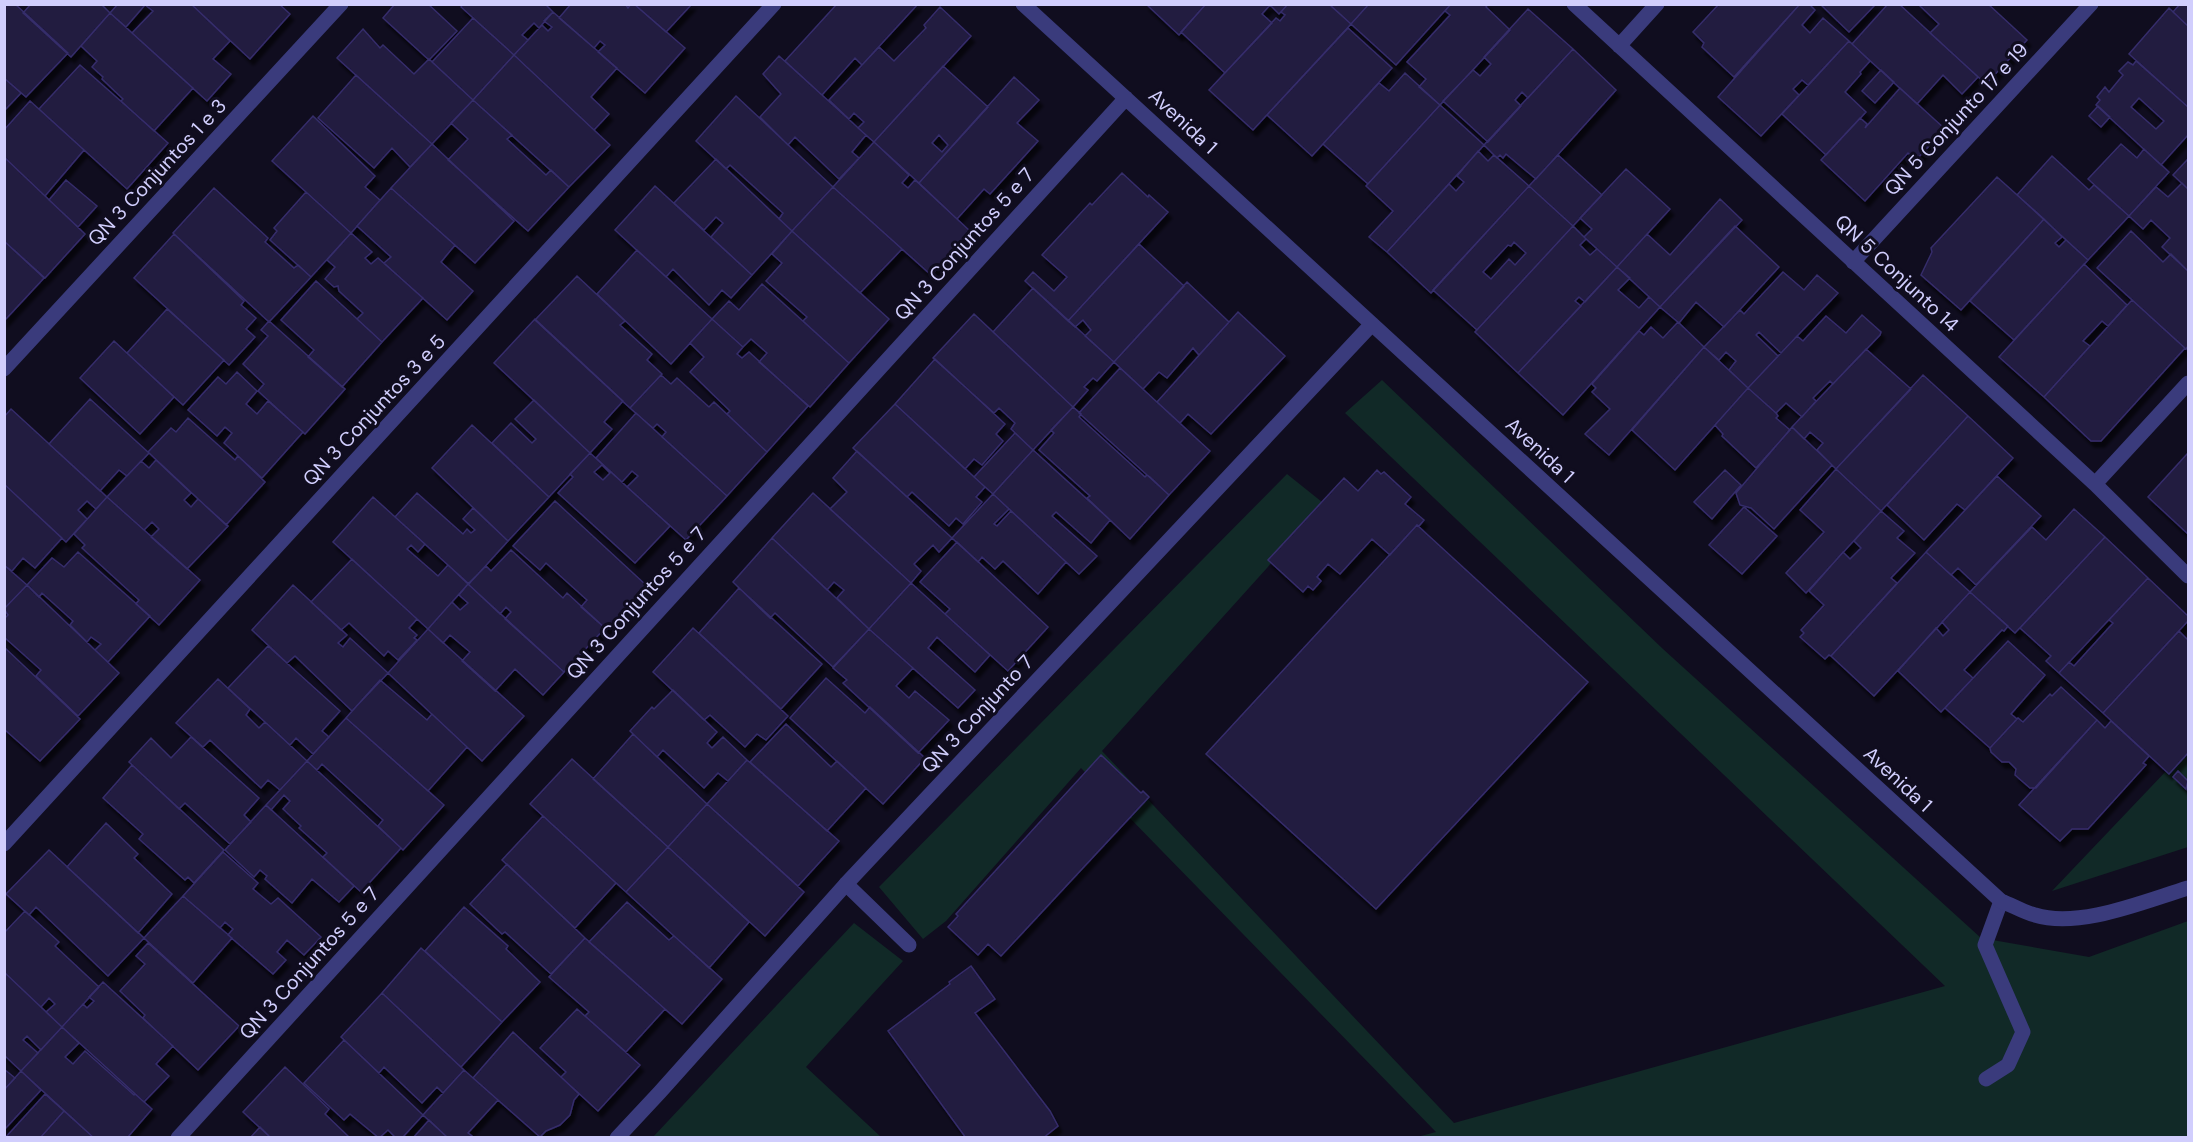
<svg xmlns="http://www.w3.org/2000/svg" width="2193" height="1142" viewBox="0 0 2193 1142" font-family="'DM Sans',sans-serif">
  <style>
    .green { fill: #112927 }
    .building { fill: #201a40; stroke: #362d6b; stroke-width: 1.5; fill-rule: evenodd; filter: url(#shadow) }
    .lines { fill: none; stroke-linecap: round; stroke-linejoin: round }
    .service { stroke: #3a3b7c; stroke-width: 15 }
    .minor { stroke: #3a3b7c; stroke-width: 15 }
    .labels { text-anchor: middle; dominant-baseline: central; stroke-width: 6; stroke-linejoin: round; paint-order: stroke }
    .street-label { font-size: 20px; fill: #d1cefd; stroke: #100d1f }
  </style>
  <defs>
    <filter id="shadow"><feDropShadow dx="3.5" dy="6" stdDeviation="1.5" flood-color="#0009"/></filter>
  </defs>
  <rect width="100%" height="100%" fill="#100d1f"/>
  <path class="green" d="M1382,380L1663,649L1981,938L2089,957L2188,921V1137H1417L1436,1132L1081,768L946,921L923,939L879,887L1287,474L1322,502L1267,568L1102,751L1454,1123L1945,986L1345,413Z
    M2188,748V847L2052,891Z
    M854,923L903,961L806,1067L881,1137H653Z"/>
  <path class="building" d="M4,4H15L68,53L26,97L4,78Z
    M31,4H101L110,13L71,57L23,13Z
    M118,4H191L230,41L213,59L231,74L207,101L132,33L153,11L145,5L126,27L110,13Z
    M191,4H279L290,14L250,59Z
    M395,4H428L457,31L429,60L383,18Z
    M463,4H545L553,12L539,28L534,23L522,35L528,40L514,55L461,7Z
    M571,4H625L628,8L631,4H634L685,48L645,93L598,52L605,45L600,41L594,48L559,18Z
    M634,4H692L666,32Z
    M837,4H918L862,65L855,58L822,95L785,61Z
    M1146,4H1204L1205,5L1179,35Z
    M1288,4H1329L1351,24L1253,130L1209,90L1276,18L1280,21L1285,15L1281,12Z
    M1288,4L1279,14L1270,5L1262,14L1272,23L1225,73L1181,32L1206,4Z
    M1332,4H1369L1351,24L1331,6Z
    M1369,4H1451L1396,65L1351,24Z
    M1451,4H1488L1486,7L1510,30L1440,105L1419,87L1426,79L1407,62L1450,15L1445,11Z
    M1719,4L1733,5L1800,4L1734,77L1702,47L1704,43L1693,32Z
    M1800,4H1809L1815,10L1802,25L1810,33L1823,18L1849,41L1808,85L1802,80L1793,89L1799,95L1761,136L1718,97Z
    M1820,4H1876L1849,32Z
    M1888,4H1899L1978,77L1962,94L1943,75L1917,104L1852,44Z
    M1922,4H1988L2027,40L1986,84L1930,33L1939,24L1920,6Z
    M2180,4H2188V26L2173,12Z
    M940,7L971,36L874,142L858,128L864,122L854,113L849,119L829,100L879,47L894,61L926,28L924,25Z
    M2169,8L2188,26V107L2129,54Z
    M1528,9L1573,49L1528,98L1522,92L1515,100L1521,106L1488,142L1443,101L1473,70L1480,76L1491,64L1484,57Z
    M553,12L617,68L591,97L609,114L594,130L514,55L542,25L548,31L552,27L544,21Z
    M110,13L193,88L154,131L121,101L123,99L102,79L103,77L92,67L97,61L81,46Z
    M473,18L514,55L473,100L432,62Z
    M1348,28L1392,68L1312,156L1267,115Z
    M363,29L380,48L383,45L414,74L429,59L473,100L432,144L337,58Z
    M1849,41L1870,61L1860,72L1861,74L1845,92L1866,112L1826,155L1782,114Z
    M1573,49L1616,90L1536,179L1506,154L1503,158L1500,155L1497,158L1484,145Z
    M514,55L610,145L569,187L473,100Z
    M779,56L866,135L852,152L859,158L839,179L795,137L788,145L760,117L781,94L763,74Z
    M2136,61L2188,107V135L2161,165L2096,105L2100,100L2097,97L2105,87L2109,92L2123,75L2119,71L2128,62L2133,65ZM2139,98L2164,121L2156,129L2131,107Z
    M80,65L168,143L127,189L39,109Z
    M943,66L988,107L919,183L874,142ZM939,135L948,145L942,152L932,143Z
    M1881,70L1894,82L1875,103L1862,91Z
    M1405,73L1440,105L1368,184L1323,144L1379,83L1389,91Z
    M356,75L432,144L410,167L392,148L374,168L318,118Z
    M1014,77L1039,100L1017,123L1038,141L990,194L984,189L957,219L919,183Z
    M4,78L21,93L4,111Z
    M1900,88L1945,129L1916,160L1908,153L1865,201L1821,160L1860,118L1867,124L1865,128Z
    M736,96L833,187L792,231L779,219L783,213L730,165L726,169L696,141Z
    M473,100L512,135L507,139L546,175L551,170L569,187L528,231L448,160L468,139L451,123Z
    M30,101L84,150L45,196L4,157V130Z
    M1440,105L1484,145L1387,252L1369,237L1393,211L1366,186Z
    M2098,106L2110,117L2101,127L2089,116Z
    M313,116L375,176L365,187L380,200L351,233L272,161Z
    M874,142L909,175L902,183L908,188L915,180L971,232L931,275L833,187Z
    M432,144L514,221L475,263L391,188Z
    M2121,144L2137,158L2144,149L2169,172L2129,216L2088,179Z
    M1478,151L1488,161L1494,155L1529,186L1431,293L1387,252L1449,184L1456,191L1464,182L1457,176Z
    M1558,155L1602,195L1573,226L1529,186Z
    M2052,156L2089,190L2094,185L2129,216L2088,260L2017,195Z
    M4,157L85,234L45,278L4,241Z
    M716,159L792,231L752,275L711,237L723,223L716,217L704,230L674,203Z
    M2188,159V189L2173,175Z
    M1626,169L1670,209L1617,267L1584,237L1592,229L1580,218Z
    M1122,173L1148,197L1149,195L1168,212L1068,321L1025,281L1033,272L1054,291L1067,277L1042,255L1090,203L1092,205Z
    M1997,177L2044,219L1961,310L1921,275L1932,252L1931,248Z
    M66,180L97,206L78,227L49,200Z
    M2182,183L2188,189V271L2162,247L2170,238L2151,220L2143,229L2129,216L2156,187L2168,197Z
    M655,186L752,275L731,298L722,290L709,305L673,269L666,277L615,230Z
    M1529,186L1573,226L1477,330L1433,290ZM1514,242L1526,253L1515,265L1509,259L1491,279L1483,272L1508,245L1511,246Z
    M833,187L902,249L860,293L792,231Z
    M214,188L268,238L265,242L294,268L298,265L311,277L269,322L173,233Z
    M391,188L455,245L441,262L473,291L447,320L384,263L391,257L357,226Z
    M306,192L351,233L311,277L270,240L277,231L274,228Z
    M1720,199L1742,220L1660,307L1617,267L1647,234L1670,255Z
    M2044,219L2062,237L2055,243L2059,247L2066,240L2088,260L2014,340L1970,301Z
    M1573,226L1586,239L1580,245L1590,255L1597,249L1617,267L1585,302L1579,297L1575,301L1581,306L1518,373L1475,332Z
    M1735,226L1779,267L1724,327L1696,302L1679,323L1660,307Z
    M792,231L889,319L849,363L803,321L807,317L766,281L782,263L772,254Z
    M2131,231L2163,262L2171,254L2188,271V346L2186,349L2097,268Z
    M351,233L372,252L365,258L371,264L378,258L423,298L382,342L357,319L363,313L339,291L338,286L334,287L325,279L335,267L327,260Z
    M174,234L244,301L241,305L256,318L246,329L255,337L229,365L134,278Z
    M4,241L44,278L4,321Z
    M1139,244L1184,286L1114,362L1085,336L1091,330L1083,320L1075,327L1068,321Z
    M637,250L712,319L671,364L597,294Z
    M2084,264L2127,305L2108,326L2102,321L2083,341L2090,346L2044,397L1999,357Z
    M1617,267L1630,278L1618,290L1639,308L1649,297L1660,307L1563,415L1518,373Z
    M1783,272L1804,290L1817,275L1838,293L1781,353L1759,332L1756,335L1778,356L1748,388L1729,370L1736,361L1726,352L1719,360L1704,347L1740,310L1744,314Z
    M577,276L625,321L620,325L652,354L647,360L662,374L630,408L535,320Z
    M316,281L382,342L342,387L308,357L314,350L281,320Z
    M1187,282L1229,322L1199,355L1193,348L1167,378L1159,372L1143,389L1114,362Z
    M762,284L849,363L810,407L759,362L767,353L751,339L743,347L712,319L729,301L739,310Z
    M1033,288L1114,362L1097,381L1093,378L1084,387L1088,390L1073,407L993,332Z
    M2132,300L2185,348L2101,441H2091L2044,397Z
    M167,309L224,360L183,405L127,353Z
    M1238,312L1285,356L1211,434L1188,414L1180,423L1157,402Z
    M974,314L1073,407L1033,450L1011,429L1015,423L999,408L994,413L933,358Z
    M1862,315L1881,332L1880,335L1833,384L1830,381L1813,398L1816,401L1802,417L1786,403L1776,413L1748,388L1797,336L1803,341L1826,316L1846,333Z
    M535,319L623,401L604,422L612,429L590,453L494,363Z
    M712,319L743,347L737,354L742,358L749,352L808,406L767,452L727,414L730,411L690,372L704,357L690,343Z
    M269,321L345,389L305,434L258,391L264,384L243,364L268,336L261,330Z
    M1678,322L1704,347L1609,455L1585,434L1610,409L1592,392L1596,388L1592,384L1639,331L1644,335L1651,327L1663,338Z
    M114,341L174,397L140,434L80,378Z
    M1704,347L1748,388L1675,470L1632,430Z
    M1866,349L1911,389L1836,469L1817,450L1823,443L1810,432L1804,439L1792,427Z
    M935,359L1005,424L996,434L1003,441L982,465L974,459L965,469L895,404Z
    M1120,368L1210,451L1169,495L1079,413Z
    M237,372L257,391L246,404L257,414L268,401L303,432L262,478L224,443L232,433L225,427L217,436L188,410L218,377L226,384Z
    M661,375L671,384L677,378L709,407L714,402L767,452L727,496L662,437L666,432L657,424L653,428L630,408Z
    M1923,375L1968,416L1881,511L1836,469Z
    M1748,388L1776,413L1778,416L1776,418L1790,430L1756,468L1722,436L1723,434L1715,425Z
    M90,399L149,453L127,476L119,470L100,491L49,444Z
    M534,400L590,453L549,497L492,443L511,423L532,443L536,439L515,419Z
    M895,404L985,487L976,497L982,502L963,524L956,518L949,526L912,492L907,497L853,448Z
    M1073,407L1081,414L1079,417L1145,477L1147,475L1150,477L1169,495L1130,539L1087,498L1090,496L1039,450L1054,433L1051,430Z
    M11,409L107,497L96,509L87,501L78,510L87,519L66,542L4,484V417Z
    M636,413L727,496L686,540L627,487L638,476L632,471L622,482L596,458Z
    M1968,416L2013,458L1965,510L1957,504L1924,540L1887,505Z
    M188,418L235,460L238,456L265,482L226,525L148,452L171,428L176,432Z
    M472,425L549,497L508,541L432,468Z
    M1792,427L1832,465L1774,529L1751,508L1740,505L1736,493Z
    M1015,433L1033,450L993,494L974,477Z
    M1033,450L1110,520L1091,543L1056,512L1052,516L1097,556L1079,574L993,494Z
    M857,451L952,538L939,552L933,545L914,564L921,571L911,583L830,509L847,492L833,478Z
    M590,453L670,526L635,563L558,493L573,477L570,474ZM602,465L610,473L603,480L594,472Z
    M2188,453V534L2148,497Z
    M156,460L191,493L184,500L191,507L198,499L228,526L187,569L151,537L159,529L152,522L144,530L107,497L141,461L149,468Z
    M1836,469L1881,511L1806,593L1786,573L1824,532L1800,510Z
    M1377,470L1381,474L1384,472L1411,497L1405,504L1424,520L1419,526L1417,525L1390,555L1372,539L1340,574L1328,564L1317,577L1321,581L1313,590L1308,586L1303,592L1268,560L1344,478L1358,491Z
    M1725,470L1741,485L1712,519L1694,502Z
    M1997,476L2041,516L1976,585L1958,568L1951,575L1926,552Z
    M4,484L62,538L35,568L23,558L12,571L4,565Z
    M417,493L463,534L467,529L471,533L475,530L463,519L473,508L508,541L469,584L395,517Z
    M813,493L911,583L869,629L837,598L844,590L834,582L827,590L772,538Z
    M993,494L1009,509L994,524L997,526L1011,511L1066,562L1038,594L1003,561L995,569L982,557L978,562L952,538Z
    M107,497L200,580L159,625L136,604L139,600L82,548L85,545L74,534Z
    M373,497L425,544L418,552L411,545L407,549L438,576L448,565L468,584L428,629L333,542Z
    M555,501L647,586L606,629L581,607L587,600L546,563L540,570L513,546Z
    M1744,507L1777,536L1742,574L1709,545Z
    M2074,509L2105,537L2015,633L1970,592L2032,527L2046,540Z
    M1881,511L1904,531L1897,538L1915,553L1891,578L1897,583L1831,656L1829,655L1825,659L1800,637L1804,633L1801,630L1824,605L1809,591L1843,552L1850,559L1861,548L1854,541Z
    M1417,525L1588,682L1376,909L1206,754Z
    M2105,537L2148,578L2059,673L2046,661L2051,656L2020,628Z
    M772,538L869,629L833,667L775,613L770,618L733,582Z
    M957,542L1048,627L1008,671L945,614L950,609L920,582Z
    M511,550L563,598L567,593L605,628L564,672L505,619L511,612L506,607L500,614L468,584L486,566L491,571Z
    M78,552L150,616L108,662L95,650L101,644L91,637L87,642L70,625L73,621L42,593L39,597L27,585L52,558L64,567Z
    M1926,552L1970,592L1874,696L1831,656Z
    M352,559L417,619L409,628L417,635L414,638L417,640L398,660L388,651L384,656L349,623L341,630L311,602Z
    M4,565L27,585L4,609Z
    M2148,578L2188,616V621L2103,713L2059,673L2069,662L2074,666L2113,623L2109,620Z
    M911,583L990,655L975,672L937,637L928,648L975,690L958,708L869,629Z
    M468,584L564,672L543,695L515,669L495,691L462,661L470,652L450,635L443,643L428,629L452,602L460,610L468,603L459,595Z
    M27,585L119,673L78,716L36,676L41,670L4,637V619L8,615L4,609Z
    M293,585L347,635L338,643L343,647L350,638L388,673L352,711L295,656L287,663L252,630Z
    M739,588L822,664L781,709L699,633Z
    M1970,592L2008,626L2004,631L2002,630L1964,670L1973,678L1941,712L1898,671L1936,628L1943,636L1949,630L1942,622Z
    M693,628L788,716L766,740L757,734L745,747L710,715L704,720L653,672Z
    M428,629L524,716L482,761L388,673Z
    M869,629L913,668L896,686L909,698L915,691L949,720L918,753L843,683L847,680L833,668Z
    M2179,631L2188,640V753L2169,774L2103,713Z
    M2008,641L2045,675L2011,714L2017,719L1990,748L1945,708Z
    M268,646L340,711L322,731L329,737L313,754L296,738L290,745L228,688Z
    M4,647L80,719L40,761L4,729Z
    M826,678L865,713L870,707L925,758L883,804L790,718Z
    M218,679L250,709L246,715L259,728L265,722L307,761L280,790L268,780L261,788L210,740L203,747L176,723Z
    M380,680L427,720L432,714L467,747L428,791L346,718Z
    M2061,687L2097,720L2036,788H2030L2015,775L2016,769L2009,762H2002L1991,752L1990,748L2018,718L2023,722L2050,694L2052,696Z
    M673,690L717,732L707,743L712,748L723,737L747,760L728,781L718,773L704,788L663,750L657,757L630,731L652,707L654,709Z
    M346,718L444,805L403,850L378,826L383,820L322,764L317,770L307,761Z
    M2097,720L2105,728L2111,721L2149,756L2143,763L2146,765L2088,829H2072L2060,841L2019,805Z
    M786,724L831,767L837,761L866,788L827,831L750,762Z
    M633,734L707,804L668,847L593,779Z
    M191,737L259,798L244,815L251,822L230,844L185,803L179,809L129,762L151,738L171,758Z
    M1101,755L1141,793L1143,791L1149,797L1001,956L988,944L978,955L948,927L958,916L956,914Z
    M572,759L668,847L626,892L530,804Z
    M747,760L839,841L798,886L707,804Z
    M307,761L401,848L361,892L323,857L327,853L299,828L301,826L283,809L290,801L284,795L271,810L266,805Z
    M132,765L224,850L194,883L188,877L185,880L139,839L143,834L103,798Z
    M2178,771L2188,781L2186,789L2173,777Z
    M707,804L804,892L765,936L668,847Z
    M266,805L354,886L339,902L312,879L292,903L265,879L267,876L260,870L254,877L225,850Z
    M543,816L616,883L575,928L502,860Z
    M106,823L138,854L134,858L172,894L138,933L67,867Z
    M668,847L749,922L709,968L626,892Z
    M49,850L144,938L108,976L36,907L29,915L6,894Z
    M223,852L258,883L253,889L271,904L278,898L321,937L304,955L287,940L277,952L286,960L273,974L228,935L233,929L225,922L220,928L183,896Z
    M507,864L585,938L551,974L505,932L502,934L470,904Z
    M183,896L232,938L193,983L144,938Z
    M627,902L669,940L674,936L722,979L682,1024L589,942Z
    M464,907L508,946L506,949L540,982L502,1022L425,951Z
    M25,911L59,942L55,946L99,987L62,1027L46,1012L55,1004L49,998L41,1007L4,972V933Z
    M585,938L665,1009L626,1052L585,1016L589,1012L549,977Z
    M148,943L239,1026L198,1070L143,1018L145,1015L120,991L145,964L136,956Z
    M421,948L502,1022L461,1067L382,993Z
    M971,966L995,999L975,1013L1050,1111L1058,1126L1043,1138H966L888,1031L950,984L949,982Z
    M4,972L62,1027L41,1050L27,1036L23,1040L38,1053L21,1071L4,1055Z
    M103,982L173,1046L156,1064L169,1076L144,1102L62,1027L83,1004L87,1008L94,1001L89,997Z
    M382,993L464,1070L443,1093L437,1087L422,1103L384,1067L379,1073L341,1037Z
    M577,1009L640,1065L598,1111L561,1077L566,1072L540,1048Z
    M62,1027L79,1043L65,1057L73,1064L85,1051L134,1095L135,1094L152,1109L127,1138H94L21,1071Z
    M513,1032L579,1094L574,1100L570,1115L560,1125L546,1131L540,1137L473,1078Z
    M344,1040L423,1115L402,1138H396L388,1130L379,1138L350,1114L344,1120L304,1083Z
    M285,1067L329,1109L325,1114L350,1138H271L243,1112Z
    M4,1069L15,1078L4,1090Z
    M464,1070L498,1100L468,1133L472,1136L471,1138H448L423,1115Z
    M21,1071L41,1090L4,1130V1090Z
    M45,1094L64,1111L40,1138H5Z
    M64,1111L94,1138H40Z
    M429,1120L448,1138H413Z
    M260,1127L271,1138H250Z"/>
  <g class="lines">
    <path class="service" d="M846,884L909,945
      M1986,1079L2008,1065L2023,1032L1985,945L2001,901"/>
    <path class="minor" d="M1023,4L2001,901C2012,905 2023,912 2035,915C2079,929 2145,901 2188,888
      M1574,4L2095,484L2188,576
      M1619,46L1657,4
      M1853,262L2091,4
      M4,369L341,4
      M2095,484L2188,383
      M4,844L774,4
      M178,1138L1126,98
      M617,1138L660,1092L846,884L1372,324"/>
  </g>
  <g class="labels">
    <g class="street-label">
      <text transform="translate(1956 119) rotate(-47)">QN 5 Conjunto 17 e 19</text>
      <text transform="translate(1183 121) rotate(43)">Avenida 1</text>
      <text transform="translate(157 172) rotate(-47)">QN 3 Conjuntos 1 e 3</text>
      <text transform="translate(964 244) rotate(-48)">QN 3 Conjuntos 5 e 7</text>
      <text transform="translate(1897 273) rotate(43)">QN 5 Conjunto 14</text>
      <text transform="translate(374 410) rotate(-47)">QN 3 Conjuntos 3 e 5</text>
      <text transform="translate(1540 450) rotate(43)">Avenida 1</text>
      <text transform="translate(636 603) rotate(-48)">QN 3 Conjuntos 5 e 7</text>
      <text transform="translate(977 714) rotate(-47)">QN 3 Conjunto 7</text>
      <text transform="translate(1898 779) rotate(43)">Avenida 1</text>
      <text transform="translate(309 963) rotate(-48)">QN 3 Conjuntos 5 e 7</text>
    </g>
  </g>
  <rect width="2193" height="1142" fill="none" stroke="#d1cefd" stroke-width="12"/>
</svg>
